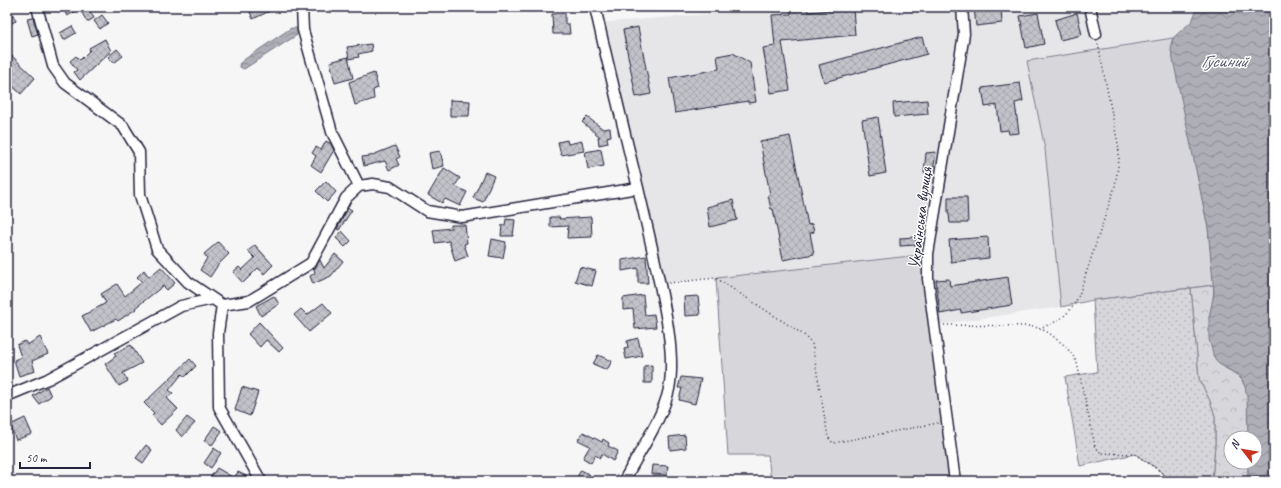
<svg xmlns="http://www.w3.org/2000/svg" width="1281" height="488" viewBox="0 0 1281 488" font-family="Caveat,sans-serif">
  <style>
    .built { fill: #e6e6e9 }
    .grass { fill: #d7d7db; stroke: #7c7c8b }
    .forest { fill: url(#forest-crowns); stroke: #7c7c8b }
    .garden { fill: url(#garden-dots); stroke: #7c7c8b }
    .water { fill: url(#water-waves); stroke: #767685 }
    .building { fill: url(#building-cross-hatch); stroke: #22223b }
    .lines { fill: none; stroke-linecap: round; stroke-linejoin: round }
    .minor-casing { stroke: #22223b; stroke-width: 13 }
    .path { stroke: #22223b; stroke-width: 1.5; stroke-dasharray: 1 3; stroke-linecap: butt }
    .minor { stroke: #fff; stroke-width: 10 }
    .labels { text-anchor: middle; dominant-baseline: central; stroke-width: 3; stroke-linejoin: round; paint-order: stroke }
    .street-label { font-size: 17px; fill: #22223b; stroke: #fff }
    .water-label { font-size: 18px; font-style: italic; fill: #5a5a6d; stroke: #fff }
  </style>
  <defs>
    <pattern id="forest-crowns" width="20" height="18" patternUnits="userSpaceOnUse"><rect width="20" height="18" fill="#d7d7db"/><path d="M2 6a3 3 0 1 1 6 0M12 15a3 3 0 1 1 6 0" fill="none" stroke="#b8b8bd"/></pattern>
    <pattern id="garden-dots" width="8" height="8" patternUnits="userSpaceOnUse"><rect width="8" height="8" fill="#d7d7db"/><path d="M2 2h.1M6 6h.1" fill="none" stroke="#b8b8bd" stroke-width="1.8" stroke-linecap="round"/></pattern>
    <pattern id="water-waves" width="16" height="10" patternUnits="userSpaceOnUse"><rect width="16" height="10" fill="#aeaeb7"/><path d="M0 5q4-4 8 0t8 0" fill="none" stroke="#8d8d96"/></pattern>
    <pattern id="building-cross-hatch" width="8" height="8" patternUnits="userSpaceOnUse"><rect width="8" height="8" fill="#c2c2c9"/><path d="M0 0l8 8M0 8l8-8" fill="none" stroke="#a6a6ae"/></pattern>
  </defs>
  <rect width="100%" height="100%" fill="#f6f6f7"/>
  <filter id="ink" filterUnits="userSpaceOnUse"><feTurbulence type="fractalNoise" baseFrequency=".025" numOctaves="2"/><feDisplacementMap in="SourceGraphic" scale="8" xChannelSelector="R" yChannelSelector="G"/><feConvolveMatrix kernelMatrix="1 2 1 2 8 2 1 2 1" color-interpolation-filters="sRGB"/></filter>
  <g filter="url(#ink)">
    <path class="built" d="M797,7H1198L1192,21L1173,38L1027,61L1045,149L1061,307L934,325L928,254L660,284L598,23Z"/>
    <path class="grass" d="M1173,38L1171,44L1208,228L1214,285L1093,300L1061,307L1045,149L1027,61Z
      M928,254L955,481H771L768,455H728L716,278Z"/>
    <path class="forest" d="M1214,285L1213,301L1209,318L1225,368C1231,371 1237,374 1241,379C1252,393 1248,421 1248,438H1231V462H1248V481H1212L1215,444V416L1210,401L1199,379L1191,288Z"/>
    <path class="garden" d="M1191,288L1199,379L1210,401L1215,416V444L1212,481H1170L1160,471L1135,454L1080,466L1065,377L1097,372L1093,300Z"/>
    <path class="water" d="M1198,7H1274V481H1248V462H1255V438H1248L1247,396L1245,387L1242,379L1236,374L1219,364L1214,357L1209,339V318L1214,293L1208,228L1171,50L1173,38L1192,21Z
      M291,28H297V35L244,69L240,67L239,64L245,59Z"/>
    <path class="building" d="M7,7H9L16,21L7,25Z
      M62,7H87L94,18L87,22L80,9L67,16Z
      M260,7H278L253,19L250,12Z
      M791,7H807L808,12L853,8L855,35L782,42L790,90L771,93L763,48L775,46L772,15L791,14Z
      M974,7H1001L1002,23L976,26Z
      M565,13V24H569L570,34H553L552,14Z
      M1038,13L1044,44L1026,48L1020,16Z
      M1077,13L1082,35L1060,40L1055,20Z
      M102,15L108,23L100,29L94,21Z
      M33,18L38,34L32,36L27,19Z
      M72,26L76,33L64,40L60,33Z
      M638,27L651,94L636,97L623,30Z
      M922,37L927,54L824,82L819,65Z
      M105,39L111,51L80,80L74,72L77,70L70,61L76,56L80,60L90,50L89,48Z
      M371,44L372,51L358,54L359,57L349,59L347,47Z
      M117,49L123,56L114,63L108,57Z
      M733,53L750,63L756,102L748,103V101L675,113L669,78L719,69L717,56Z
      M11,55L35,78L21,94L7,81V60Z
      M348,57L353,78L335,83L330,62Z
      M374,73L378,88L373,90L374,99L355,105L349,82Z
      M1020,83L1023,101L1015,103L1019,133L1009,134L1008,130L1000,131L997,105L985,107L982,88Z
      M450,100L470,101L469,116H450Z
      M927,100L928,114L894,117L893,103Z
      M587,117L603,129L610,128L611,136L607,137L608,143L599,145L598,137H600L582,122Z
      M878,117L886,173L870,176L862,120Z
      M790,136L808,225L812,224L814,232L810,233L814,254L783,260L773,209H771L768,195L770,194L760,142Z
      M567,140L568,144L582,141L584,151L561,155L558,142Z
      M326,141L331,144L334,150L321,172L311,165L316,156L312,153L316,147L321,150Z
      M395,146L400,157L396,159L399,165L389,170L385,161L364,166L362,157L370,156Z
      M601,149L604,166L588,169L585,152Z
      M440,151L444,166L432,169L429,153Z
      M936,152L933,172L924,173L926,153Z
      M444,168L460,178L455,186L467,192L460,206L445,199L442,203L428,195Z
      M485,172L494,176L483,202L473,198Z
      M326,181L336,192L327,202L316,191Z
      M948,197H967L968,223H950L949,214H948Z
      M733,200L737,220L710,227L707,207Z
      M348,208L352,210L339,230L337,229Z
      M550,217H560L559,219L591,217L592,237L567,238L568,226L550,227Z
      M506,219L515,220L513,236H501L502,225H505Z
      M451,225H465L467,243L464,244L468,256L455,261L449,241L435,243L433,230L451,228Z
      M342,231L351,241L345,247L336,238Z
      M916,237V245L900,246V238Z
      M988,237L989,258L951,262L949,240Z
      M492,239L506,242L503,258L489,256Z
      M218,242L229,254L218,265L210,277L200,270L207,258L204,254Z
      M255,245L273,265L264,274L258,268L243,283L233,272L239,267L242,270L255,258L248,251Z
      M335,254L343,261L331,276L313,284L310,276L315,273L314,269L320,260L324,268Z
      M646,256L648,283H638V268L622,271V260Z
      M161,267L175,283L167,290L163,286L135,308L136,309L118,321L116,319L91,332L82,316L106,303L101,294L117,284L125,296L142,282L137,277L144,270L149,277Z
      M580,267L596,271L592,286L575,281Z
      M1008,277L1012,305L961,313V310L940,314L936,280L949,279L950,286Z
      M643,295L645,315L654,314L656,327L635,329L633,309L623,310V298Z
      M274,296L279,304L261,316L256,306Z
      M698,296L700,315L685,316L684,297Z
      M323,303L332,313L309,332L294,315L301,309L307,315Z
      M259,322L283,348L279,352L266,340L260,347L248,334Z
      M40,337L48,354L32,361L35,371L19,376L14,360L21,357L17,345L25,341L27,345Z
      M638,338L642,356L626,359L624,349L628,348L627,341Z
      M131,345L142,363L123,373L128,381L119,386L105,364L116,356L114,353Z
      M598,355L612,361L607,370L593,364Z
      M190,359L196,366L185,377L182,374L169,390L173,393L167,398L178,409L161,425L152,415L154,413L144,403Z
      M652,365V383H644V366Z
      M681,377L701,379L695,404L679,400L682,388H678Z
      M47,387L51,396L39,404L33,396Z
      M242,387L258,392L250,416L235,410Z
      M187,417L195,423L182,437L176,430Z
      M25,418L32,434L16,440L10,425Z
      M214,426L222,431L212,445L204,441Z
      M583,432L602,442L603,439L609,443L608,446L618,451L613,461L602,454L600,458L595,455L591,463L583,458L590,446L578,440Z
      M685,435L686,448L670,450L669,437Z
      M146,445L152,450L143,463L136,458Z
      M214,448L221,453L211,468L204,463Z
      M652,465L668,466L667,475L651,474Z
      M217,468L234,478L238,472L246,476L243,481H208Z
      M581,470L590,475L587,481L577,477Z"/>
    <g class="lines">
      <defs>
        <path id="minor" d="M37,7L53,66L65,83L123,126L139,152L140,195L157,249L188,282L222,305
          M302,7L303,30L332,132L359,186
          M595,7C613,88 634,168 652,248C660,288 677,349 669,389C663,418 638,454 624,481
          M1090,7L1096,34
          M222,305L249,301L311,263L346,198L359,186L373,184L390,187L427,211L462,217L638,188
          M222,305L218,333L219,407L261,481
          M7,396L48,379L181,306L213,299
          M955,481L928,279V254L964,34L962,7"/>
      </defs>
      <use href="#minor" class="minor-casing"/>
      <path class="path" d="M669,283L716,278L804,335L812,344L828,437L833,443L938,423
        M944,325L1028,326L1039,328L1049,333L1064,345L1072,354L1077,363L1095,446L1101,453L1135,454L1160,471L1170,481
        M1039,328C1060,322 1070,314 1079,295L1115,186L1119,160V149L1098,44"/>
      <use href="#minor" class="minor"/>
    </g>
  </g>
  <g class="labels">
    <g class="street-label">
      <text transform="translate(920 218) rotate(-83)">Українська вулиця</text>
    </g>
    <g class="water-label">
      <text x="1224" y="61">Гусиний</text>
    </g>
  </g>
  <rect width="1281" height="488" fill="none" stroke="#fff" stroke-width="24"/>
  <rect x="12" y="12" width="1257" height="464" fill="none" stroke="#22223b" stroke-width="1.5" filter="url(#ink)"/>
  <g transform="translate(1243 450) rotate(301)"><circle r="19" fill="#ffffff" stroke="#a7a7b1"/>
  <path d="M0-3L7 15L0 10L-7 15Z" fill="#c8321e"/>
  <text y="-6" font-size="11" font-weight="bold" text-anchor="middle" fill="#22223b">N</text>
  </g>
  <path d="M20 462v6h70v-6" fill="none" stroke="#22223b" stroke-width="2"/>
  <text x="26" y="462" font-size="12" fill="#22223b" stroke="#ffffff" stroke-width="3" paint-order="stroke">50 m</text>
</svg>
